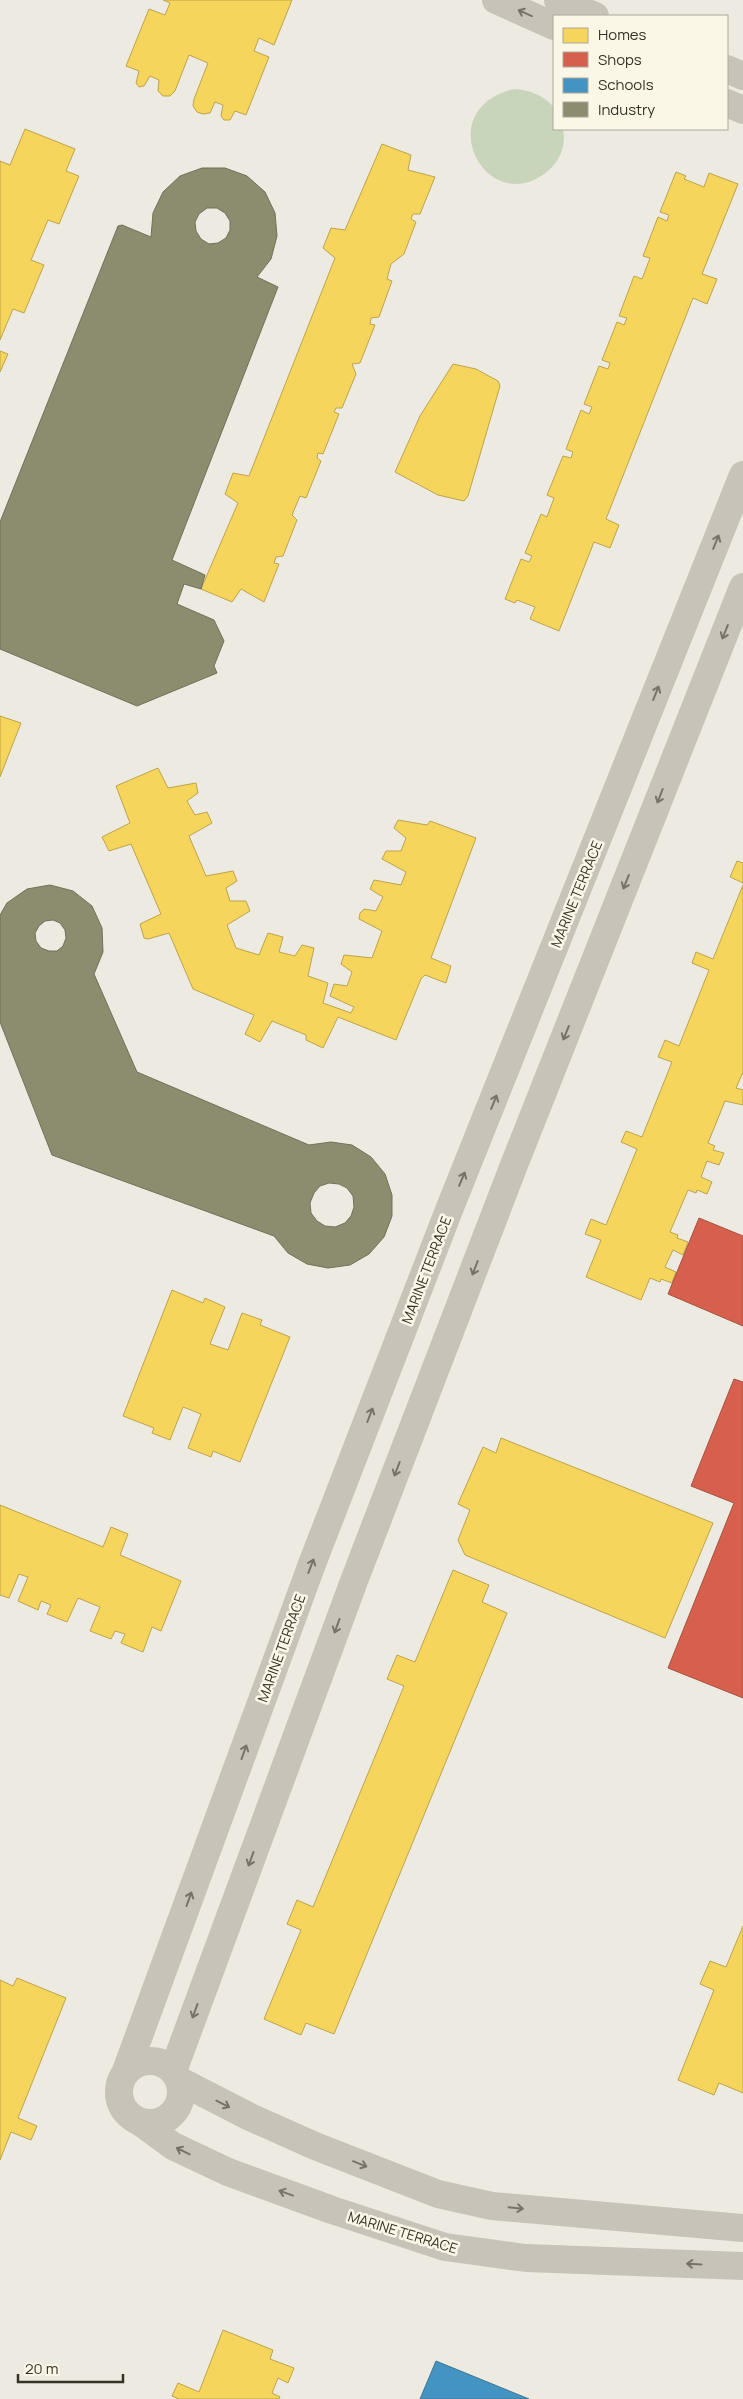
<svg xmlns="http://www.w3.org/2000/svg" width="743" height="2399" viewBox="0 0 743 2399" font-family="Manrope,sans-serif">
  <style>
    .green { fill: #c8d5ba }
    .homes { fill: #f6d55c; stroke: #bda44c }
    .shops { fill: #d6604d; stroke: #a65242 }
    .schools { fill: #4393c3; stroke: #3f7694 }
    .industry { fill: #8c8c6e; stroke: #727159; fill-rule: evenodd }
    .lines { fill: none; stroke-linecap: round; stroke-linejoin: round }
    .minor { stroke: #c7c3b9; stroke-width: 28 }
    .oneway { stroke: #787369 }
    .labels { text-anchor: middle; dominant-baseline: central; stroke-width: 5; stroke-linejoin: round; paint-order: stroke }
    .street-label { font-size: 14px; fill: #373127; stroke: #faf7e7 }
  </style>
  <rect width="100%" height="100%" fill="#edeae1"/>
  <path class="green" d="M514,89C531,90 542,95 554,107V129H563C566,144 561,160 549,170C488,223 427,110 514,89Z"/>
  <path class="homes" d="M163,0H292L274,45L259,38L254,51L269,57L246,115L235,111L230,120H224L221,116L223,105L215,102L210,113L203,114L197,112L193,106L194,99L208,63L189,55L175,91L170,96H163L158,91L159,80L150,76L144,86L139,87L136,83L139,71L126,66L149,9L165,15L170,3Z
    M25,129L75,149L66,171L79,176L59,224L48,220L31,260L44,265L24,313L13,309L0,340V161L10,165Z
    M382,144L411,155L408,170L435,177L420,214H413L411,219L416,222L404,254L391,264L387,279L392,281L379,317L371,318L370,324L375,325L360,363L352,364L356,374L342,408H336L334,412L339,414L323,454L318,453L317,458L321,461L306,498L300,496L292,515L297,520L283,556L276,557L274,563L279,564L264,602L241,589L232,602L201,589L238,503L225,494L233,473L249,476L335,258L323,248L331,228L345,230Z
    M676,172L686,176L684,179L704,187L709,173L738,184L702,274L717,279L707,304L693,298L606,519L619,525L610,548L594,542L559,631L530,619L535,607L517,600L515,603L505,599L521,559L529,562L532,556L525,553L541,514L547,517L554,498L547,495L563,456L571,458L573,452L566,449L581,410L589,414L592,407L584,404L599,366L608,369L610,363L602,360L617,322L624,325L627,318L619,316L634,276L642,279L650,258L643,256L658,217L667,221L669,215L660,212Z
    M0,351L8,354L0,372Z
    M453,364L476,369L498,381L500,386L468,496L464,501L438,495L395,472L420,416Z
    M0,716L21,723L0,777Z
    M158,768L168,788L196,783L198,793L187,801L195,815L207,812L212,823L189,836L206,876L233,871L237,881L226,888L230,901H246L250,911L227,925L236,948L259,955L268,933L283,937L279,952L295,956L302,945L314,948L308,976L328,983L323,1003L351,1013L354,1007L330,996L334,984L347,986L352,972L341,964L344,955L372,958L382,931L359,919L360,913L364,909L376,911L383,897L370,889L374,880L401,885L406,872L382,859L386,851H401L406,838L394,828L398,820L427,825L430,821L476,838L431,958L451,966L446,983L425,975L421,979L396,1040L338,1017L323,1048L306,1040V1035L272,1021L260,1042L245,1034L254,1015L193,989L169,933L148,939L144,938L140,924L161,914L131,844L109,851L102,837L130,823L116,786Z
    M737,861L743,863V883L730,877Z
    M743,885V1072L736,1088L743,1090V1105L725,1101L708,1143L715,1146L713,1150L724,1153L719,1165L707,1161L701,1177L712,1182L707,1194L697,1190L696,1193L688,1190L670,1232L678,1235L677,1238L688,1242L683,1255L673,1250L665,1267L676,1272L672,1283L661,1279L660,1282L650,1278L641,1300L586,1277L601,1240L585,1234L591,1219L606,1225L637,1149L621,1142L626,1131L642,1137L672,1062L658,1057L665,1040L679,1046L709,970L692,963L696,952L713,959Z
    M172,1290L203,1303L205,1298L225,1307L210,1344L228,1350L242,1313L262,1320L260,1325L290,1337L240,1462L213,1451L211,1457L188,1448L201,1414L183,1407L170,1440L152,1433L154,1428L123,1416Z
    M501,1438L713,1523L665,1638L465,1555L458,1540L470,1510L458,1504L483,1447L496,1453Z
    M0,1505L103,1547L111,1527L128,1534L120,1555L181,1581L161,1631L152,1627L143,1652L121,1643L125,1634L115,1631L111,1639L90,1631L100,1607L78,1598L67,1622L47,1614L51,1605L41,1601L38,1610L18,1601L28,1577L19,1574L9,1598L0,1595Z
    M453,1570L489,1585L482,1602L507,1613L334,2034L306,2023L301,2035L264,2019L301,1930L287,1924L297,1900L313,1907L404,1686L387,1679L397,1655L415,1662Z
    M743,1926V2093L719,2083L714,2095L678,2080L714,1990L700,1984L710,1961L726,1967Z
    M17,1978L66,1998L18,2118L37,2126L31,2140L11,2132L0,2160V1980L13,1986Z
    M223,2330L273,2350L270,2359L294,2368L288,2383L278,2378L272,2393L280,2397L279,2399H179L172,2396L178,2383L199,2392Z"/>
  <path class="shops" d="M699,1218L743,1236V1326L668,1294Z
    M734,1379L743,1382V1698L668,1668L734,1503L691,1486Z"/>
  <path class="schools" d="M436,2361L529,2399H420Z"/>
  <path class="industry" d="M202,168H225L247,176L265,192L275,213L277,236L271,259L257,277L278,287L172,560L205,575L201,589L184,584L177,604L214,620L224,641L214,666L217,673L137,706L0,649V522L118,226L122,225L151,237L153,213L163,192L180,176ZM207,208H217L225,213L230,221V230L226,238L218,243L209,244L201,239L196,231L195,222L199,214Z
    M50,885L73,891L92,906L102,928L103,952L94,974L137,1072L309,1145L331,1142L352,1145L371,1157L385,1174L392,1195V1216L384,1237L369,1254L350,1265L328,1268L307,1264L288,1253L274,1236L52,1155L0,1022V915L7,903L27,889ZM53,920L60,923L65,930L66,938L63,946L57,951H49L41,948L36,941L35,933L39,926L45,921ZM329,1183L339,1184L347,1188L353,1196L354,1207L351,1216L345,1223L335,1227L325,1226L317,1221L311,1213L310,1203L314,1193L320,1186Z"/>
  <g class="lines">
    <path class="minor" d="M496,0L554,26
      M558,0L595,16
      M727,69L743,76
      M727,103L743,110
      M119 2092a31 31 0 1 1 62 0a31 31 0 1 1-62 0Z
      M126,2071L312,1564L449,1210L743,475
      M173,2071L354,1581L514,1165L743,587
      M180,2081L250,2117L315,2146L438,2194L492,2206L743,2228
      M143,2124L173,2146L228,2172L332,2210L445,2247L526,2258L743,2266"/>
  </g>
  <defs><path id="oneway-shaft" d="M-6 0H5M1.5-3L5.5 0L1.5 3" fill="none" stroke-width="1.6" stroke-linecap="round" stroke-linejoin="round" transform="scale(1.25)"/></defs>
  <g class="oneway">
    <use href="#oneway-shaft" transform="translate(525 13) rotate(-156)"/>
    <use href="#oneway-shaft" transform="translate(716 542) rotate(-68)"/>
    <use href="#oneway-shaft" transform="translate(725 632) rotate(112)"/>
    <use href="#oneway-shaft" transform="translate(656 693) rotate(-68)"/>
    <use href="#oneway-shaft" transform="translate(660 796) rotate(111)"/>
    <use href="#oneway-shaft" transform="translate(626 882) rotate(112)"/>
    <use href="#oneway-shaft" transform="translate(566 1033) rotate(112)"/>
    <use href="#oneway-shaft" transform="translate(494 1102) rotate(-68)"/>
    <use href="#oneway-shaft" transform="translate(462 1179) rotate(-67)"/>
    <use href="#oneway-shaft" transform="translate(475 1268) rotate(111)"/>
    <use href="#oneway-shaft" transform="translate(370 1415) rotate(-69)"/>
    <use href="#oneway-shaft" transform="translate(397 1469) rotate(111)"/>
    <use href="#oneway-shaft" transform="translate(311 1566) rotate(-69)"/>
    <use href="#oneway-shaft" transform="translate(337 1626) rotate(110)"/>
    <use href="#oneway-shaft" transform="translate(244 1752) rotate(-70)"/>
    <use href="#oneway-shaft" transform="translate(251 1859) rotate(110)"/>
    <use href="#oneway-shaft" transform="translate(189 1899) rotate(-70)"/>
    <use href="#oneway-shaft" transform="translate(195 2011) rotate(110)"/>
    <use href="#oneway-shaft" transform="translate(223 2104) rotate(27)"/>
    <use href="#oneway-shaft" transform="translate(183 2151) rotate(-154)"/>
    <use href="#oneway-shaft" transform="translate(360 2164) rotate(22)"/>
    <use href="#oneway-shaft" transform="translate(286 2193) rotate(-160)"/>
    <use href="#oneway-shaft" transform="translate(516 2208) rotate(6)"/>
    <use href="#oneway-shaft" transform="translate(694 2264) rotate(-177)"/>
  </g>
  <g class="labels">
    <g class="street-label">
      <text transform="translate(576 894) rotate(-68)">MARINE TERRACE</text>
      <text transform="translate(426 1270) rotate(-69)">MARINE TERRACE</text>
      <text transform="translate(281 1648) rotate(-70)">MARINE TERRACE</text>
      <text transform="translate(403 2232) rotate(17)">MARINE TERRACE</text>
    </g>
  </g>
  <rect x="553" y="15" width="175" height="115" fill="#faf7e7" stroke="#aca89a"/>
  <rect x="563" y="28" width="25" height="15" fill="#f6d55c" stroke="#aca89a"/>
  <text x="598" y="40" font-size="15" fill="#373127">Homes</text>
  <rect x="563" y="52" width="25" height="15" fill="#d6604d" stroke="#aca89a"/>
  <text x="598" y="65" font-size="15" fill="#373127">Shops</text>
  <rect x="563" y="78" width="25" height="15" fill="#4393c3" stroke="#aca89a"/>
  <text x="598" y="90" font-size="15" fill="#373127">Schools</text>
  <rect x="563" y="102" width="25" height="15" fill="#8c8c6e" stroke="#aca89a"/>
  <text x="598" y="115" font-size="15" fill="#373127">Industry</text>
  <path d="M18 2374v8h105v-8" fill="none" stroke="#373127" stroke-width="2.5"/>
  <text x="25" y="2374" font-size="15" fill="#373127" stroke="#faf7e7" stroke-width="4" paint-order="stroke">20 m</text>
</svg>
